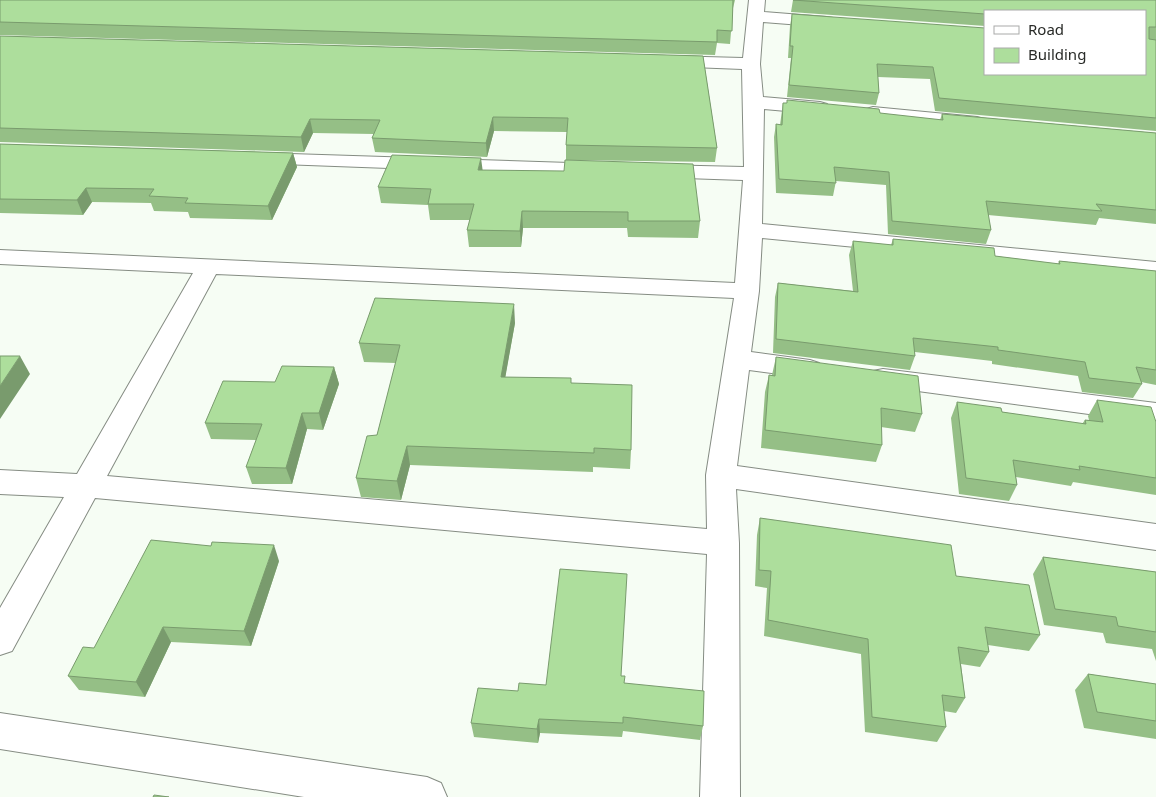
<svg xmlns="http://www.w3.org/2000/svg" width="1156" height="797" viewBox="0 0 1156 797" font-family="'Noto Sans',sans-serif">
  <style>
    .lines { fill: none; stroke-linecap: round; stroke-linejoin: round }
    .minor-casing { stroke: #858c83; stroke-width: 2 }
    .minor { fill: #fff; fill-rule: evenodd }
    .wall { fill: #95bf86 }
    .shaded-wall { fill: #799b6d }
    .building { fill: #adde9c; stroke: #799b6d }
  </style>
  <rect width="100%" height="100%" fill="#f6fdf4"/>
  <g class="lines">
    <defs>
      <path id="minor" d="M749,0H765L764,12L827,17L833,18L835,22L833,26L827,27L763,22L760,64L763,97L820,102L827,104L830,108L827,112L820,114L764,109L762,224L1156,262V276L762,238L759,291L751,352L810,360L819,363L823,369L819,375L810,378L749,370L737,466L1156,524V550L736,489L739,543L740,797H700L707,554L95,498L12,651L0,655V608L64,497L0,494V470L77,474L193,273L0,264V250L735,283L743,180L656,177L649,175L646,171L649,167L656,165L744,167L742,69L666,66L660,65L657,61L660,57L666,56L743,58ZM216,274L734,298L706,475L707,529L107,476Z
        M873,107L977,117L984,119L987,123L984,127L977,129L866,117L863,113L866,109Z
        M259,153L601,164L608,166L611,170L608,174L601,176L252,163L249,159L252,155Z
        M883,369L1156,403V423L873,385L870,378L873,371Z
        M0,713L427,777L441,783L447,797H304L0,749Z"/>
    </defs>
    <use href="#minor" class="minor-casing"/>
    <use href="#minor" class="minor"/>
  </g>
  <path class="wall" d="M0,0H735L733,8L730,44L717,43L715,55L0,35Z
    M793,0H1156V131L935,111L930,79L878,77L879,93L876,105L787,97L791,58H788L790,26L792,14L1145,74L985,11V26L791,12Z
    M0,36L703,56L717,148L715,162L566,160V145L567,132L494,131L487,157L375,152L372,138L374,134L313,133L304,152L0,142Z
    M783,103L940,120L942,114L1156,133V224L1099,218L1096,225L988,215L991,230L986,244L888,234L886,185L836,181L833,196L776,193L774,137L776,124L780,125Z
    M0,144L293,153L297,167L272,220L190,218L188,212L154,211L151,203L92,202L83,215L0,213Z
    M482,170L700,221L698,238L628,237L627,228H523L521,247H469L467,230L470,220H430L428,205L381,203L378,187Z
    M893,239L995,256L1058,264L1059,261L1156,271V385L1141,382L1142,384L1133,398L1082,392L1078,376L992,364V361L915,352V356L910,370L773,353L775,297L778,283L853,291L849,255L853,241L891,245Z
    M515,323L505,377L571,383L631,450L630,469L593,467V472L410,465L401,500L361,497L356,478L377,435L396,363L364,362L359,343Z
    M776,357L922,414L915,432L881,427L882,445L876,462L761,448L765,392L769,375H772Z
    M334,367L339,384L323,430L307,429L292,484H252L246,467L256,440L211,439L205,423L275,382Z
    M1097,400L1156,422V495L1073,482L1071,486L1016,477L1017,485L1009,501L959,494L951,418L957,402L1002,412L1082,424L1085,420H1089L1088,416Z
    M760,518L956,576L1040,635L1029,651L988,645L989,652L980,667L961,664L965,698L956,713L944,711L946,727L937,742L865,732L861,654L764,636L767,588L755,586L757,535Z
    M1043,557L1156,572V661L1152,649L1106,643L1103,633L1044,625L1033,574Z
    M279,561L251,646L171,642L145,697L79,690L68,676L94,648Z
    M1088,674L1156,684V739L1084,728L1075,690Z
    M621,676L624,683L703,726L700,740L623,731L622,737L540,733L538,743L474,737L471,723L518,691L546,685Z"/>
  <path class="shaded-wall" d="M493,117L494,131L487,157L486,143Z
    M310,119L313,133L304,152L301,137Z
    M293,153L297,167L272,220L268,206Z
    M481,158L483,173L478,170Z
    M86,188L92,202L83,215L77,200Z
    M522,211L523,228L521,247L520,231Z
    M514,304L515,323L502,396L501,377Z
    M20,356L30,374L0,419V386Z
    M334,367L339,384L323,430L319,413Z
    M302,413L307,429L292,484L286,468Z
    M407,446L410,465L401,500L397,481Z
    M274,545L279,561L251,646L244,631Z
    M163,627L171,642L145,697L136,682Z
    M539,719L540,733L538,743L537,729Z"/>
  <path class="building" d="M0,0H733L732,31L717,30V42L0,22Z
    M793,0H1156V27H1149V39L1156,40V118L939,98L933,67L877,64L879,93L789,85L793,46H790L792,14L985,28V74H1145V11H985V14Z
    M0,36L703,56L717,148L566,145L568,118L493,117L486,143L372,138L380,120L310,119L301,137L0,128Z
    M787,100L879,109L880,113L943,120L942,114L1156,133V210L1096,204L1102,211L986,201L991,230L892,221L889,172L834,167L836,183L779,179L776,124L782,125L783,103H787Z
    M0,144L293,153L268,206L185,203L188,198L149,196L154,189L86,188L77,200L0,199Z
    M392,155L481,158L478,170L564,171L565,160L693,164L700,221H628V212L522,211L520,231L467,230L474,204H428L431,189L378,187Z
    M893,239L994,248L995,256L1060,264L1059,261L1156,271V370L1136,367L1142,384L1089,378L1085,362L998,350V347L913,338L915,356L776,339L778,283L858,292L853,241L893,245Z
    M375,298L514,304L501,377L571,378V383L632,385L631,450L594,448V453L407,446L397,481L356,478L367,436L377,435L400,345L359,343Z
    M0,356H20L0,386Z
    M776,357L918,376L922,414L881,408L882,445L765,430L769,375L775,376Z
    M282,366L334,367L319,413H302L286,468L246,467L262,424L205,423L223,381L275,382Z
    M1097,400L1151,407L1156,422V478L1079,466L1080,470L1013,460L1017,485L966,478L957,402L1001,408L1002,412L1086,424L1085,420L1103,422Z
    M760,518L951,545L956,576L1029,585L1040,635L985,627L989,652L958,647L965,698L942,695L946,727L872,717L868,639L768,620L771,571L759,570Z
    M151,540L211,546L212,542L274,545L244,631L163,627L136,682L68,676L83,647L94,648Z
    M1043,557L1156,572V632L1118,626L1116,617L1055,609Z
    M560,569L627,574L621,676H625L624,683L704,691L703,726L623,717V723L539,719L537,729L471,723L478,688L518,691L519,683L546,685Z
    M1088,674L1156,684V721L1097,712Z
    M154,795L169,797H153Z"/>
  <rect x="984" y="10" width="162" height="65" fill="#ffffff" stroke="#a9aaa9"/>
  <rect x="994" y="26" width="25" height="8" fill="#ffffff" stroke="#a9aaa9"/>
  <text x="1028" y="35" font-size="15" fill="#282a27">Road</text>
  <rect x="994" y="48" width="25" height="15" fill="#adde9c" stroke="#a9aaa9"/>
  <text x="1028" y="60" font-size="15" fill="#282a27">Building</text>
</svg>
